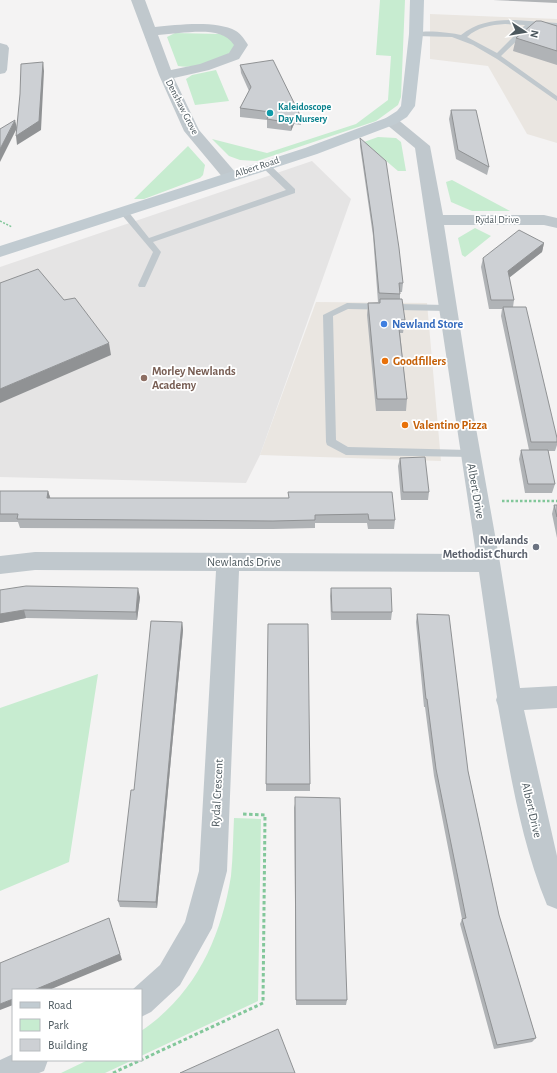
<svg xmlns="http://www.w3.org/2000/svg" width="557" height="1073" viewBox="0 0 557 1073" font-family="'Alegreya Sans',sans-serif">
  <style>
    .commercial { fill: #eae6e1 }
    .education { fill: #e5e4e4 }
    .green { fill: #c7ecd0 }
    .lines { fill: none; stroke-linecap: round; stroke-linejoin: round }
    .path-far2 { stroke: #82c79a; stroke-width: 1.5; stroke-dasharray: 2 1.5; stroke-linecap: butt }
    .path-far1 { stroke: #82c79a; stroke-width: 2.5; stroke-dasharray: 2.5 2; stroke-linecap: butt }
    .path { stroke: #82c79a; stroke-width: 3; stroke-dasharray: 3.5 2.5; stroke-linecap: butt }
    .lane { fill: #c0c8cd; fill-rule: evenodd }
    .street { fill: #c0c8cd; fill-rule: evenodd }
    .secondary { fill: #c1cbd1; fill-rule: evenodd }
    .wall { fill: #b0b3b6 }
    .shaded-wall { fill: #909294 }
    .building { fill: #cdd0d4; stroke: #909294 }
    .culture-dot { fill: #0f9aa8; stroke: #fff; stroke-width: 1.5 }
    .shop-dot { fill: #3f7fe0; stroke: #fff; stroke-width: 1.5 }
    .food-dot { fill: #e8710a; stroke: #fff; stroke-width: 1.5 }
    .education-dot { fill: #8d6e63; stroke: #fff; stroke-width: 1.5 }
    .worship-dot { fill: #6b7280; stroke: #fff; stroke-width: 1.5 }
    .labels { text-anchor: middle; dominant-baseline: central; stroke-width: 3.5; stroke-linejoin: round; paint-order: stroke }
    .far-street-label { font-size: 10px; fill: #4c585e; stroke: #fff }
    .far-culture-label { font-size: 10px; font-weight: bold; fill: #0d838f; stroke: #fff; text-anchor: start }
    .shop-label { font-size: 12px; font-weight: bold; fill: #366cbe; stroke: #fff; text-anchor: start }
    .food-label { font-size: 12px; font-weight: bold; fill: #c56008; stroke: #fff; text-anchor: start }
    .education-label { font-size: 12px; font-weight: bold; fill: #785e54; stroke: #fff; text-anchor: start }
    .street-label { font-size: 12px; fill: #4c585e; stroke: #fff }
    .worship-label { font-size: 12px; font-weight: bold; fill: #5b616d; stroke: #fff; text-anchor: end }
  </style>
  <rect width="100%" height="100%" fill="#f4f3f3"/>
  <path class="commercial" d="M430,14L557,19V143L527,134L488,66L430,59Z
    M316,302L427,303L441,461L260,455Z"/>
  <path class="education" d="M312,161L351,199L260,455L246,483L0,477V267Z"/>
  <path class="green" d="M380,0H405L401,97L398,105L376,121L257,161L240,160L229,156L212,139L267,153L356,124L388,100L391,56L376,55Z
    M175,33L220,34L227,36L234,43V50C218,61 197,69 178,66L167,37Z
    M216,70L229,101L195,105L186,79L192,75Z
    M378,137L396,138L401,142L406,171H398L364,142Z
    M188,146L205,165L203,175L200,178L144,199H134Z
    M452,180L510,211H472L451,202L446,182Z
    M475,228L491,236L465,257L462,255L458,238Z
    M98,674L69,862L0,891V708Z
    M234,818L261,819L258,1001L141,1056V1031C195,995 221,938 231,876C233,857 233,837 234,818Z
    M88,1060H133L105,1073H61Z"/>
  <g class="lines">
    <path class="path-far2" d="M0,221L12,227"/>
    <path class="path-far1" d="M502,501H557"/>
    <path class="path" d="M113,1073L263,1003L265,815L242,814"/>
    <path class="lane" d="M515,20L557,23V27L533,25L501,56L557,96V101L497,59L473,45L452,37L416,36L413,34C420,29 452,33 461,35C477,22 495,20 515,20ZM505,24L525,25L497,53L467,37C478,27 490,25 505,24Z
      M262,163H268L295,189V193L153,242L161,252L146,285L145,287H139L138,285L153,252L121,214V210H127L149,238L286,190L262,167Z
      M347,303L447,305L452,308L447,311L348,309L333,316L336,440L348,447L469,450L474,454L473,457L346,455L327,445L326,442L323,315Z"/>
    <path class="street" d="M131,0H145L155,27C177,25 216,20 236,31C241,34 245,40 248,45L239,59L209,70L174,78L199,130L236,173L238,176L236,179L230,181L224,179L184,131L159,75ZM179,33C197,32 223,28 234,45L229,53L200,64L171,70L158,35Z
      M0,43L7,45L9,48L7,70L5,73L0,74Z
      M391,116L396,118L430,146L443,215H544L557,218V228L544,225H444L474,417L500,563L520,688L557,686V708L524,710L557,856V909L547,905C521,842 510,772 498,706L496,700L497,697L479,572L239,571L227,871L212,928L180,985L151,1012L141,1017V990H132L160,965L185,922L199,871L216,571L35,570L0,574V556L35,552L476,554L415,148L386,124L383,121L386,118Z
      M13,1054V1060H48L44,1071L39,1073H0V1060Z"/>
    <path class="secondary" d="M410,0H424L423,34L415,106L407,117L396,124L317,154L0,257V246L305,148L386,118L397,111L401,106L409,34Z"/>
  </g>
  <path class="wall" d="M493,0H557V3Z
    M557,26V65L513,51L516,38Z
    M240,65L301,117V125L294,124L291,131L267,128V120L240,117V108L249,91L241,73Z
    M451,110L489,167L487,175L456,159L449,119Z
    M360,138L403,283L402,292H400V299L405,320L403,333H400L407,399L406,411H376L367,315L368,303L380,302H378L373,236L360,146Z
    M544,243L542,252L509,278L514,300L513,307L557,438V445L555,451H548L555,484L552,493H525L519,459L521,450H529L501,316L502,309H489L481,267L483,258Z
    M400,458L429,492L428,500H401L398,466Z
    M0,491H48L50,498H288L395,520L394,529H368L367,523H315V528L273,529L20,528L18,522H0Z
    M554,505H557V538L552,514Z
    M331,588L392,612L391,620H331L330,596Z
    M0,590L140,597L137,620L26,618L0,623Z
    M417,614L468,771L499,915L536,1038L532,1042L494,1049L460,924L462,919L434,776L425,707H424L416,622Z
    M182,622L183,630L157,908L120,907L118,901L134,790Z
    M266,784H310V791H266Z
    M294,804L347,1000L346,1005H296Z"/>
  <path class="shaded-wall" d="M43,62L44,71L41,130L17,145L16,136Z
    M294,116V124L291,131V123Z
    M15,120L17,128L0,162V149Z
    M544,243L542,252L506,280L508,271Z
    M109,343L111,355L0,403V389Z
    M48,491L51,500L47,498Z
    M138,588L140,597L137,620L136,612Z
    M24,610L26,618L0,623V614Z
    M182,622L183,630L157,908L156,902Z
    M109,918L122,960L49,990H34Z
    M13,999V1005L0,1010V1004Z"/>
  <path class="building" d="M536,21H541L557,26V51L516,38Z
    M273,60L301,117L294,116L291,123L267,119L270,112L240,108L251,87L240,65Z
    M43,62L39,121L16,136L20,94L21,64Z
    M451,110H476L489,167L458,150Z
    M15,120L0,149V129Z
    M360,138L386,161L399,248L403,283H399L400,294L379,293L373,227Z
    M519,230L544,243L508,271L514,300H491L483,258Z
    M38,269L64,300L75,298L109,343L0,389V283Z
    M380,299H402L405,320H398L407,399H377L368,303H380Z
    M503,307H526L557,438V442H531Z
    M521,450H548L555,484H528Z
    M425,457L429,492H403L400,458Z
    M0,491H48L47,498H289L288,492H392L395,520H369L368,514L315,515V520L273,521L17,519L18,514H0Z
    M554,505H557V517Z
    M26,586L138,588L136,612L24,610L0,614V590Z
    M331,588H391L392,612H332Z
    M417,614L449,615L468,771L499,915L536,1038L497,1045L462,919L466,918L436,769L427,699H426Z
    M151,621L182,622L156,902L118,901L131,790H134Z
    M268,624H308L310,784H266Z
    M295,797L340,798L347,1000H296Z
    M109,918L120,954L34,990H13V999L0,1004V963Z
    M278,1029L295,1073H180Z"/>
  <circle class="culture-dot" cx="270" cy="113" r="4"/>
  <circle class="shop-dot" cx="384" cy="324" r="4"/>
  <g class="food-dot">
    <circle cx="385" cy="361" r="4"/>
    <circle cx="405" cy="425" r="4"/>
  </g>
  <circle class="education-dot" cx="144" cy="378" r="4"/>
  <circle class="worship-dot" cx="536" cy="547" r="4"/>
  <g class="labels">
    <g class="far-street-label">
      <text transform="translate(182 107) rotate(63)">Denshaw Grove</text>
      <text transform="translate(257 167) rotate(-18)">Albert Road</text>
      <text x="497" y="220">Rydal Drive</text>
    </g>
    <g class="far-culture-label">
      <text x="278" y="107">Kaleidoscope<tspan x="278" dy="12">Day Nursery</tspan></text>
    </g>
    <g class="shop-label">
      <text x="392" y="324">Newland Store</text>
    </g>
    <g class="food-label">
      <text x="393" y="361">Goodfillers</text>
      <text x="413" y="425">Valentino Pizza</text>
    </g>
    <g class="education-label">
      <text x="152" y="371">Morley Newlands<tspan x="152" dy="14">Academy</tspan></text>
    </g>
    <g class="street-label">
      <text transform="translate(476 491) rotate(80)">Albert Drive</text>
      <text x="244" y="562">Newlands Drive</text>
      <text transform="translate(217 793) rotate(-87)">Rydal Crescent</text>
      <text transform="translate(532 810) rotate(77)">Albert Drive</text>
    </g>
    <g class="worship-label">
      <text x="528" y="540">Newlands<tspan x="528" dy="14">Methodist Church</tspan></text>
    </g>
  </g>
  <rect x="12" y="989" width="130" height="72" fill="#ffffff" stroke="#b7bcbf"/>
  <rect x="20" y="1002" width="20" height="6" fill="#c1cbd1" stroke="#b7bcbf"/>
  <text x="48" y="1009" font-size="12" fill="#4c585e">Road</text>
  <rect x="20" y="1019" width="20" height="12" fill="#c7ecd0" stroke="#b7bcbf"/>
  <text x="48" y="1029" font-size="12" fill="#4c585e">Park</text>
  <rect x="20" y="1039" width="20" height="12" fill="#cdd0d4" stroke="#b7bcbf"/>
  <text x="48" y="1049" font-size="12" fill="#4c585e">Building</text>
  <g transform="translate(525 32) rotate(102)" stroke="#ffffff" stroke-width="3" paint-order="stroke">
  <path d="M0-3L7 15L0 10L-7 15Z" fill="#4c585e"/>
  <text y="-6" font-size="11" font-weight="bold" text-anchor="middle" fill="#4c585e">N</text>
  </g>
</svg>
